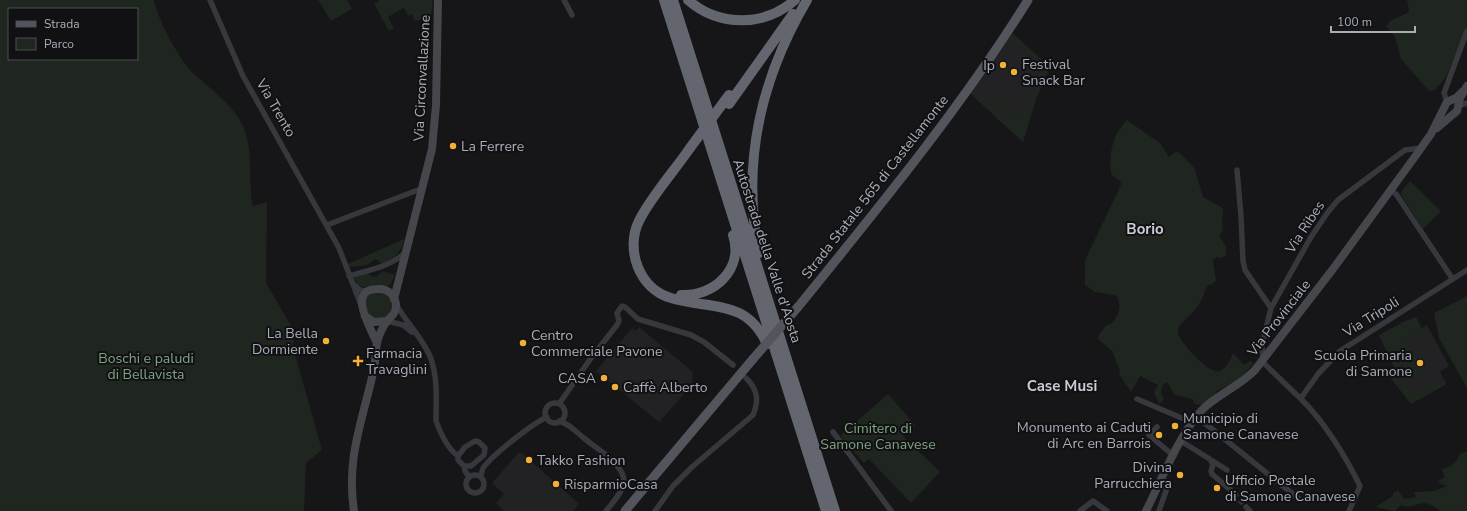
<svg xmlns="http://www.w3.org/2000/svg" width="1467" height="511" viewBox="0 0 1467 511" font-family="'Nunito Sans',sans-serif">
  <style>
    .built { fill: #222225 }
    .green { fill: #1e261f; fill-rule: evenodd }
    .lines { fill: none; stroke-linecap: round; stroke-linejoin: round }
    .street-tunnel { stroke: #333438; stroke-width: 5.5; stroke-dasharray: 5.5 3; stroke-linecap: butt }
    .street { stroke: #37383d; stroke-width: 5.5 }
    .secondary { stroke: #45474d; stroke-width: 8 }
    .primary { stroke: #53555c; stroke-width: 9 }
    .highway { stroke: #63666e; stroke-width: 10 }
    .primary-bridge { stroke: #53555c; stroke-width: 9 }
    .highway-bridge { stroke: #63666e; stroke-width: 10 }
    .poi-dot { fill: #f2b134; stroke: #111113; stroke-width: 1.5 }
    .labels { text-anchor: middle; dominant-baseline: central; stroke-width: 4; stroke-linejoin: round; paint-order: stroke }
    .poi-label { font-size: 14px; fill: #a8adb8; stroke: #111113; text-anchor: start }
    .street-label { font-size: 14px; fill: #a8adb8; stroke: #111113 }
    .park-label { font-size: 14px; fill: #7fa381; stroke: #111113 }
    .neighbourhood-label { font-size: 15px; font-weight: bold; fill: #c9ccd4; stroke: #111113 }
  </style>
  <rect width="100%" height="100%" fill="#161618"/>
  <path class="built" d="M1012,33L1050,67L1036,99L1023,142L970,93Z
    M1416,317L1422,328L1427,325L1449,366L1440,372L1446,382L1445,385L1411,404L1386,372L1394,367L1379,335L1403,322Z
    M639,327L693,372L692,385L659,422L596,371L632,328L636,331Z
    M519,452L522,453L579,504L573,511H504L496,503L504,494L492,483Z"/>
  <path class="green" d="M0,0H154C157,18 179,59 192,72C210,89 237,107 245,131C253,154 248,182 253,206L267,202L266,283L294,331L293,347L322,450L306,463L304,511H0ZM9,9H137V59H9Z
    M318,0H347L352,9L331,21Z
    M380,0H433L431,17L415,21L412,14L408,16L404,8L388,17L394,28L389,31L374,4Z
    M1407,0H1467V27L1446,77L1435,90L1429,91L1401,59L1395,37L1386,26L1390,21L1409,12Z
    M1012,33L1050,67L1036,99L1023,142L973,96L984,89L979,98C1004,121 1016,124 1033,91C1037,84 1042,76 1044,68L1027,52L1021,51L1022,48L1014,42L1011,46Z
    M1000,94L1013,105L1012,110H1001L994,106V103Z
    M1127,120L1161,144L1169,157L1177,151L1192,165L1195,170L1203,197L1223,208L1222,222L1223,231L1219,235L1226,247V255L1221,258L1217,257L1213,260L1216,281L1211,285H1208C1205,290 1204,294 1202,299C1200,304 1195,310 1191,314C1187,319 1178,324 1178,331C1178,341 1205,369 1215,371C1225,373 1230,360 1233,353L1244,365L1250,361L1254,363L1238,380L1217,391L1214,396L1202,405L1195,404L1192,399L1175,395L1167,382L1162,386L1161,394L1164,398L1161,403L1159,404L1154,392L1158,385L1140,376L1131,392L1119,374L1120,371L1112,351L1097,338C1100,334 1102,330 1105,327C1107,324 1111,324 1113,322C1119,315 1123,302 1115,295L1095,292L1085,285V260L1121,185V182L1111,174C1109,153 1112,135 1127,120Z
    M1410,181L1441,211L1423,229L1401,195V192Z
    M404,239C401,253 394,259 381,264L378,260L375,259L368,265L350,267L348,264Z
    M382,271L395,275L391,283L388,286L376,285L365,288L358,285L353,277L368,273L371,276L376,277Z
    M365 305a14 14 0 1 1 28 0a14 14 0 1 1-28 0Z
    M1467,296V388L1439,338L1434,313Z
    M1416,317L1430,347L1428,351L1417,333L1406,339L1423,371L1407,380L1414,393L1436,380L1439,385L1444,383L1445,385L1411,404L1386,372L1394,367L1379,335L1403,322Z
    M888,394L915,425L903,436L940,472L911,503L869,459L864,463L840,436Z
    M1467,452V511H1440C1420,494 1417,511 1400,505L1395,511L1375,507L1393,496V493L1398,490L1404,499L1416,497L1414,492L1434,491L1447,486L1437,482L1445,477L1441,469C1451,467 1456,464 1460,453Z"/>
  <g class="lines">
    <path class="street-tunnel" d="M1234,493L1246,507"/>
    <path class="street" d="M210,0L243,76L339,248L361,305
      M564,0L572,15
      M1447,102L1444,93L1467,31
      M1458,106L1467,103
      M1237,170L1241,216L1243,261L1245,270L1271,308
      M1391,191L1396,194L1452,278
      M327,225L423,188
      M349,276C369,270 390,267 406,252
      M353,284L360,290L368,292
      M396,304C406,323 424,339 431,359C438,379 436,401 436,421C440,433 448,449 458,456V460L464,466L465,471L469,477
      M387,321L403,325L412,332
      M1263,360L1262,345L1271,308L1311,237L1328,212L1338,200L1405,150L1421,148
      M1262,361C1274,374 1287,385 1300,398C1324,421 1346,457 1360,486L1349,511
      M1301,398L1318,374L1340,351L1467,270
      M1137,399L1191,422
      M545 413a10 10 0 1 1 20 0a10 10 0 1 1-20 0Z
      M559,404L591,358L617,325L619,321L617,313L622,306L625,307L638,319L691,335L704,342L733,365
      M1196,416L1299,499
      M559,421C570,424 576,432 585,439C596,448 625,465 624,482C623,492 612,503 606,511
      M1157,427L1149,435L1174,456
      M833,432L891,511
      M1181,441L1227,470
      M458,456L465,447L475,441L479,442L485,448L484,455L471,466H464
      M1210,459L1213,465L1211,471L1212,474L1234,493
      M466 484a9 9 0 1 1 18 0a9 9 0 1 1-18 0Z
      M481,477C481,475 482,471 483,468C492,455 532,424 547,417
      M1246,507L1250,511
      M655,511L673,486L692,467L753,415C759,400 758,390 746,378
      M1080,511L1093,501L1107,511
      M1159,511L1167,488L1159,485"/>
    <path class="secondary" d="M1437,128L1457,111L1460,98L1467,86
      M394,299L432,149L436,105L438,0
      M365,316L374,322L387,321
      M354,511C346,459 362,422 373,373C376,363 375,353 377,343C378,337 383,326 387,321C392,316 396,313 396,306C396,296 388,288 378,289C346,289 371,329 377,343
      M1146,511C1161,481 1180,433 1202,410C1218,394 1240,386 1255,370L1333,269L1414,158L1431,134L1447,102L1456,98L1462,92"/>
    <path class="primary" d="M798,307C879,207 960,109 1028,0
      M625,511L753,359"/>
    <path class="highway" d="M664,0L826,511
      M673,0L835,511
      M688,0C719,27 764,27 795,0
      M729,104L793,14
      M690,148C675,170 650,198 639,221C625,249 639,289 671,298C710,310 746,298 767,344
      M759,253C741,164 761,78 807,0
      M681,295C714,297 744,269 733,235"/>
    <path class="primary-bridge" d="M753,359L798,307"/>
    <path class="highway-bridge" d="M690,148L729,95"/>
  </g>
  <g class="poi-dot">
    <circle cx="1003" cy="65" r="4"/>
    <circle cx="1014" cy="72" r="4"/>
    <circle cx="453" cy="146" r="4"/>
    <circle cx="326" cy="341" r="4"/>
    <circle cx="523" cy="343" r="4"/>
    <path d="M356 355h4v4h4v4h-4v4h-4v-4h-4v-4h4z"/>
    <circle cx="1420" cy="363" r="4"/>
    <circle cx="604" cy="378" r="4"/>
    <circle cx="615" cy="387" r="4"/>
    <circle cx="1175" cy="426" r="4"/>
    <circle cx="1159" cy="435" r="4"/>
    <circle cx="529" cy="460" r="4"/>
    <circle cx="1180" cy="475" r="4"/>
    <circle cx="556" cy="484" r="4"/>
    <circle cx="1217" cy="488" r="4"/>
  </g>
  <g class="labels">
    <g class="poi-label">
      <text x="1022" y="64">Festival<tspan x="1022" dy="16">Snack Bar</tspan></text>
      <text x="995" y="65" text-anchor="end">Ip</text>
      <text x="461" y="146">La Ferrere</text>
      <text x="318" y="333" text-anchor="end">La Bella<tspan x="318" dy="16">Dormiente</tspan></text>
      <text x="531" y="335">Centro<tspan x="531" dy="16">Commerciale Pavone</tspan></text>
      <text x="366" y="353">Farmacia<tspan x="366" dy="16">Travaglini</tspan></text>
      <text x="1412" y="355" text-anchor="end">Scuola Primaria<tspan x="1412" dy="16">di Samone</tspan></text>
      <text x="596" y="378" text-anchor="end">CASA</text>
      <text x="623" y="387">Caffè Alberto</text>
      <text x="1183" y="418">Municipio di<tspan x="1183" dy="16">Samone Canavese</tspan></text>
      <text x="1151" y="427" text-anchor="end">Monumento ai Caduti<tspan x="1151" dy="16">di Arc en Barrois</tspan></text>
      <text x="537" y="460">Takko Fashion</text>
      <text x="1172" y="467" text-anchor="end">Divina<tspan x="1172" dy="16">Parrucchiera</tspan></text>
      <text x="1225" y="480">Ufficio Postale<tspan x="1225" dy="16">di Samone Canavese</tspan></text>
      <text x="564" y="484">RisparmioCasa</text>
    </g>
    <g class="street-label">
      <text transform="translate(422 78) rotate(-87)">Via Circonvallazione</text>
      <text transform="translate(276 108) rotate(60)">Via Trento</text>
      <text transform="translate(875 187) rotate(-52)">Strada Statale 565 di Castellamonte</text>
      <text transform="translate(1305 227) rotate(-57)">Via Ribes</text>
      <text transform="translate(767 251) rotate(72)">Autostrada della Valle d'Aosta</text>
      <text transform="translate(1371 317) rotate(-32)">Via Tripoli</text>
      <text transform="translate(1279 318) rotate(-52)">Via Provinciale</text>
    </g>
    <g class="park-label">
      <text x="146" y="358">Boschi e paludi<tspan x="146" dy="16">di Bellavista</tspan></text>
      <text x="878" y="428">Cimitero di<tspan x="878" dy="16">Samone Canavese</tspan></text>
    </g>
    <g class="neighbourhood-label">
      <text x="1145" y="229">Borio</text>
      <text x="1062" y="386">Case Musi</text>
    </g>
  </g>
  <rect x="8" y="8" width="130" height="52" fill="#111113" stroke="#4d4f55"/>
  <rect x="16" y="21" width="20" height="6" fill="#53555c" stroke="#4d4f55"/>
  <text x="44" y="28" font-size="12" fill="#a8adb8">Strada</text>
  <rect x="16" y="38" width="20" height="12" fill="#1e261f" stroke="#4d4f55"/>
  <text x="44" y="48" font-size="12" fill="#a8adb8">Parco</text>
  <path d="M1331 26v6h84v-6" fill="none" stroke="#a8adb8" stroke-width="2"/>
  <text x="1337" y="26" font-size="12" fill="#a8adb8" stroke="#111113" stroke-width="3" paint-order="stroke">100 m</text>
</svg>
